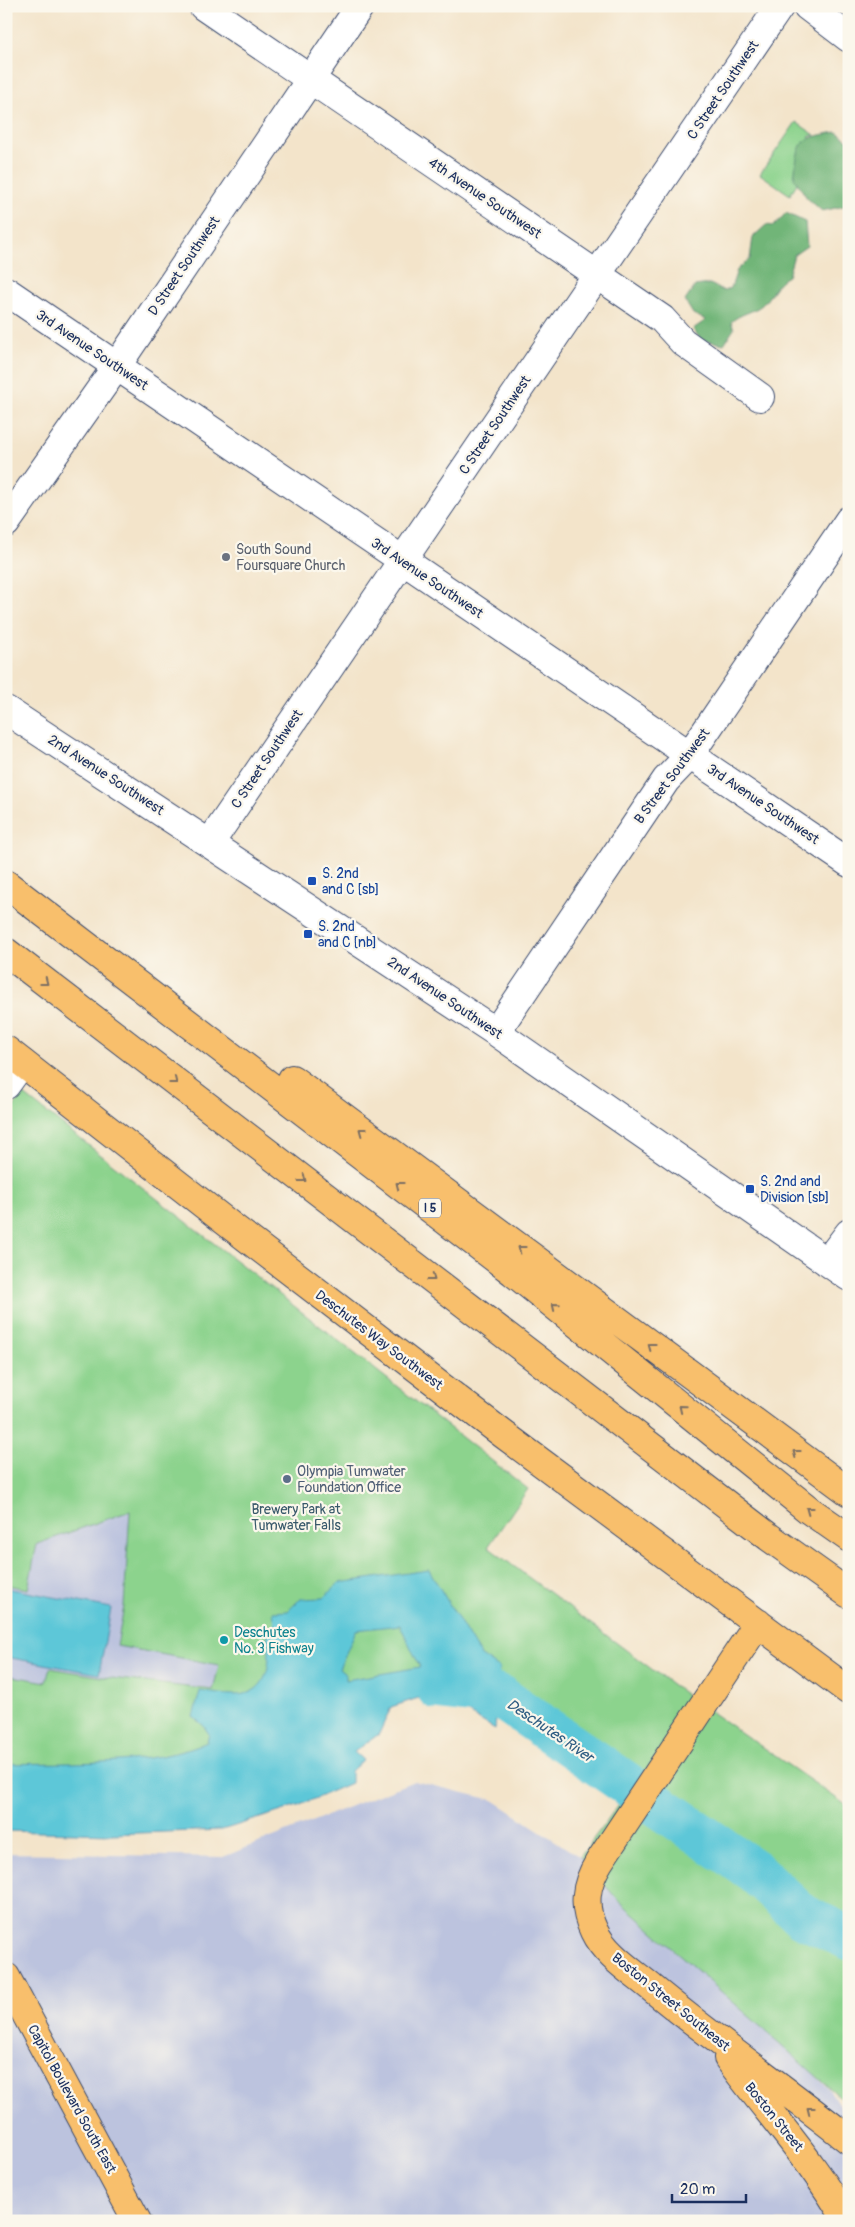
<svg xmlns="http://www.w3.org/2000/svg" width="855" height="2227" viewBox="0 0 855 2227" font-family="Pangolin,sans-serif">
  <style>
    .industrial { fill: #bcc3de }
    .green { fill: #8cd38d; stroke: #548176 }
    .forest { fill: #71b578; stroke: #46726b }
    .water { fill: #5dc7d8; stroke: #3c7b9b; fill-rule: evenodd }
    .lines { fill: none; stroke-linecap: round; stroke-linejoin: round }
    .river { stroke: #5dc7d8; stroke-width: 44 }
    .minor-casing { stroke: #3b4a6e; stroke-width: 30 }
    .major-casing { stroke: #3b4a6e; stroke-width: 30 }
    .highway-casing { stroke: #3b4a6e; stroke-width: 30 }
    .minor { stroke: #fff; stroke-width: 28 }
    .major { stroke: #f8bf6c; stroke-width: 28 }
    .highway { stroke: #f8bf6c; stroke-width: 28 }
    .oneway { stroke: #7e7064 }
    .worship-dot { fill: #6b7280; stroke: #fbf7ec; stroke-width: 2 }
    .transit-dot { fill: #1a4fb4; stroke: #fbf7ec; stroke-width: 2 }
    .service-dot { fill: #5c6f8a; stroke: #fbf7ec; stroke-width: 2 }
    .culture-dot { fill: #0f9aa8; stroke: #fbf7ec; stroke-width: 2 }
    .labels { text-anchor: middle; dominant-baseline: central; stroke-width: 4.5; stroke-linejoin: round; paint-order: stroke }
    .shield { fill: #fbf7ec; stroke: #5e6b89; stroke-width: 1 }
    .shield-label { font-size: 12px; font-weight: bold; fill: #1b2f5e }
    .street-label { font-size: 14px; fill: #1b2f5e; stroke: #fbf7ec }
    .worship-label { font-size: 14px; fill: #5b616d; stroke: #fbf7ec; text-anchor: start }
    .transit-label { font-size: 14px; fill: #164399; stroke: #fbf7ec; text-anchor: start }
    .service-label { font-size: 14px; fill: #4e5e75; stroke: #fbf7ec; text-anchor: start }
    .park-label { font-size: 14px; fill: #37586a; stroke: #fbf7ec }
    .culture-label { font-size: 14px; fill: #0d838f; stroke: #fbf7ec; text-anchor: start }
    .water-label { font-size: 15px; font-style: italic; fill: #2f5d83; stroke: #fbf7ec }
  </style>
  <rect width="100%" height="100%" fill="#fbf7ec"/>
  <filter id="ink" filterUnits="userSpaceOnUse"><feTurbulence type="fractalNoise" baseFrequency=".02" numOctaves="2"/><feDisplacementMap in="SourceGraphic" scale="10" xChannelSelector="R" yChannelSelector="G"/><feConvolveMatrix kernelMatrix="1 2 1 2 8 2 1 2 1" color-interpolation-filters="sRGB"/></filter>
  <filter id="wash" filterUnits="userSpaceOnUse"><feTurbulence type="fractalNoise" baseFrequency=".0096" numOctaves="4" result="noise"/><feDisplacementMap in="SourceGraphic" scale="20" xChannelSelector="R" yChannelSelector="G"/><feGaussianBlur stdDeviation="1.12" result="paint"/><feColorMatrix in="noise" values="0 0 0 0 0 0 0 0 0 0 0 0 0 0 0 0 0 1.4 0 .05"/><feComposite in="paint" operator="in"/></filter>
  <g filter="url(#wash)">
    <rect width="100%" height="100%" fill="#f3e4ca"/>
    <path class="industrial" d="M130,1511L124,1606L117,1646L219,1664L213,1690L103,1677L50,1668L47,1682L6,1675V1585L28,1589L37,1544Z
      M414,1781L493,1800L624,1886L829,2089L849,2121V2221H6V1853L223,1857Z"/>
    <path class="green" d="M796,122L815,135L810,136L794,178L797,183L790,195L760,174Z
      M23,1094L528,1489L488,1547L685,1694L849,1807V2105L618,1900L580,1857L630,1789L578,1749L497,1695L432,1687L233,1771L6,1790V1675L46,1682L50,1668L103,1677L213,1690L219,1665L117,1646L124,1606L130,1511L37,1544L28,1589L6,1585V1117Z"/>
    <path class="forest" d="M837,132L849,141V205L822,211L807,198L794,178C799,141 798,138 837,132Z
      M786,213L805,222L807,246L794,255L788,276C774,283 772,296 762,305C752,313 741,313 731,322L734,329L724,344L701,340L693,329L706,320L693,314L685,301L695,286L710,284L724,291L731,288L737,270L750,259L753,237L766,225L774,226Z"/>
    <path class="water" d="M429,1570L480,1655L499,1668L495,1729L434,1693L391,1707L379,1734L354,1752L363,1760L351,1771V1783L298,1806L222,1830L111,1834L6,1831V1764C63,1762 157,1767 207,1742L209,1734L203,1725L193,1717L200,1691C212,1693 224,1695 235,1695C269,1695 272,1662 267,1636L275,1623L273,1612L288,1611L300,1599L323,1598L339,1583ZM400,1625L420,1667L346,1680V1675L339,1669L356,1630Z
      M6,1588L111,1608L99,1674L6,1657Z"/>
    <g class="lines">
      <path class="river" d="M438,1688L497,1695L754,1871L802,1916L849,1938"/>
    </g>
  </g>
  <g filter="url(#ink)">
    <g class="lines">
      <defs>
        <path id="minor" d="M203,6L662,319L683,342L760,397
          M807,6L849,38
          M6,291L849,863
          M6,523L116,367L360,6
          M6,710L496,1032L849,1277
          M210,843L780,6
          M496,1032L666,780L689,756L849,520
          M6,1085L22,1063
          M827,1262L849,1233"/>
        <path id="major" d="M6,1050L230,1225L503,1434L849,1691
          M758,1623L599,1862C585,1885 582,1906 594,1931C605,1955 633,1972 653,1989C717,2042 784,2088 849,2140
          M6,1977L137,2221
          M728,2058C767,2112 814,2162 847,2221"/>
        <path id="highway" d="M6,884L513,1272L809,1510L849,1538
          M6,952L769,1537L849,1594
          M292,1079L849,1492"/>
      </defs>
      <use href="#minor" class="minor-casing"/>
      <use href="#major" class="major-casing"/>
      <use href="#highway" class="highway-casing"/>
      <use href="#minor" class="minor"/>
      <use href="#major" class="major"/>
      <use href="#highway" class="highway"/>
    </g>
    <defs><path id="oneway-chevron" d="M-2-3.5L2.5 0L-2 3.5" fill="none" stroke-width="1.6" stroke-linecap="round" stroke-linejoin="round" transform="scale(1.25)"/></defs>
    <g class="oneway">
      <use href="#oneway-chevron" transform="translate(45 982) rotate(38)"/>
      <use href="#oneway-chevron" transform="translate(174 1081) rotate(38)"/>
      <use href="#oneway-chevron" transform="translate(362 1131) rotate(-143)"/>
      <use href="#oneway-chevron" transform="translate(303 1179) rotate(38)"/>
      <use href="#oneway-chevron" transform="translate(399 1185) rotate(-142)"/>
      <use href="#oneway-chevron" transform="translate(521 1249) rotate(-143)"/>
      <use href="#oneway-chevron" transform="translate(432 1278) rotate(38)"/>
      <use href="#oneway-chevron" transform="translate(555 1306) rotate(-141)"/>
      <use href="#oneway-chevron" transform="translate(651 1346) rotate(-143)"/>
      <use href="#oneway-chevron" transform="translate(682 1408) rotate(-141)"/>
      <use href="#oneway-chevron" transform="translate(796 1453) rotate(-143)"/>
      <use href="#oneway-chevron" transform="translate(809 1510) rotate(-143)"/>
      <use href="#oneway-chevron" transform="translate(810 2110) rotate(-142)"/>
    </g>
  </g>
  <circle class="worship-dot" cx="226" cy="557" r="5"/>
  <g class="transit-dot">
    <rect x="307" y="876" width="10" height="10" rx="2.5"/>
    <rect x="303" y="929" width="10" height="10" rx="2.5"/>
    <rect x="745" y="1184" width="10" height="10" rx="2.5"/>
  </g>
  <circle class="service-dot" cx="287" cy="1479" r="5"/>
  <circle class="culture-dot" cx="224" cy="1640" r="5"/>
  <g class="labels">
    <rect class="shield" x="419" y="1198.5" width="22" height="19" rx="4"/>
    <g class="shield-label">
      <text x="430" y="1208">I 5</text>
    </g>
    <g class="street-label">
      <text transform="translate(723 90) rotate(-56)">C Street Southwest</text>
      <text transform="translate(485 198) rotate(34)">4th Avenue Southwest</text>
      <text transform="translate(184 266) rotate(-56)">D Street Southwest</text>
      <text transform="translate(92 350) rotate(34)">3rd Avenue Southwest</text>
      <text transform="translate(495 425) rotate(-56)">C Street Southwest</text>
      <text transform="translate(427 578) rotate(34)">3rd Avenue Southwest</text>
      <text transform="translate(267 759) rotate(-56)">C Street Southwest</text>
      <text transform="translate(106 775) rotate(33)">2nd Avenue Southwest</text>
      <text transform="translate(672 776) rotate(-53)">B Street Southwest</text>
      <text transform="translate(763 804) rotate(34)">3rd Avenue Southwest</text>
      <text transform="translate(445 998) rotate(34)">2nd Avenue Southwest</text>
      <text transform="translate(379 1340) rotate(37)">Deschutes Way Southwest</text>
      <text transform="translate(671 2002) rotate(39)">Boston Street Southeast</text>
      <text transform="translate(72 2099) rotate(61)">Capitol Boulevard South East</text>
      <text transform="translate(774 2117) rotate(51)">Boston Street</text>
    </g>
    <g class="worship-label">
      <text x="236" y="549">South Sound<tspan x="236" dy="16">Foursquare Church</tspan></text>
    </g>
    <g class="transit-label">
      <text x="322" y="873">S. 2nd<tspan x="322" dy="16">and C [sb]</tspan></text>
      <text x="318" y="926">S. 2nd<tspan x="318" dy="16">and C [nb]</tspan></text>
      <text x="760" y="1181">S. 2nd and<tspan x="760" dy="16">Division [sb]</tspan></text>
    </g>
    <g class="service-label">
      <text x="297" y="1471">Olympia Tumwater<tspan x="297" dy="16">Foundation Office</tspan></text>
    </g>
    <g class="park-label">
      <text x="296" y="1509">Brewery Park at<tspan x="296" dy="16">Tumwater Falls</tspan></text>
    </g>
    <g class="culture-label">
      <text x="234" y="1632">Deschutes<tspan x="234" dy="16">No. 3 Fishway</tspan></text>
    </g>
    <g class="water-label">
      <text transform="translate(550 1731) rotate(34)">Deschutes River</text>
    </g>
  </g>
  <rect width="855" height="2227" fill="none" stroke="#fbf7ec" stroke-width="25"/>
  <path d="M672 2194v8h74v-8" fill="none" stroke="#1b2f5e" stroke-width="2.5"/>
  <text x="680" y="2194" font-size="15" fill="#1b2f5e" stroke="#fbf7ec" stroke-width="4" paint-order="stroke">20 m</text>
</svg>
